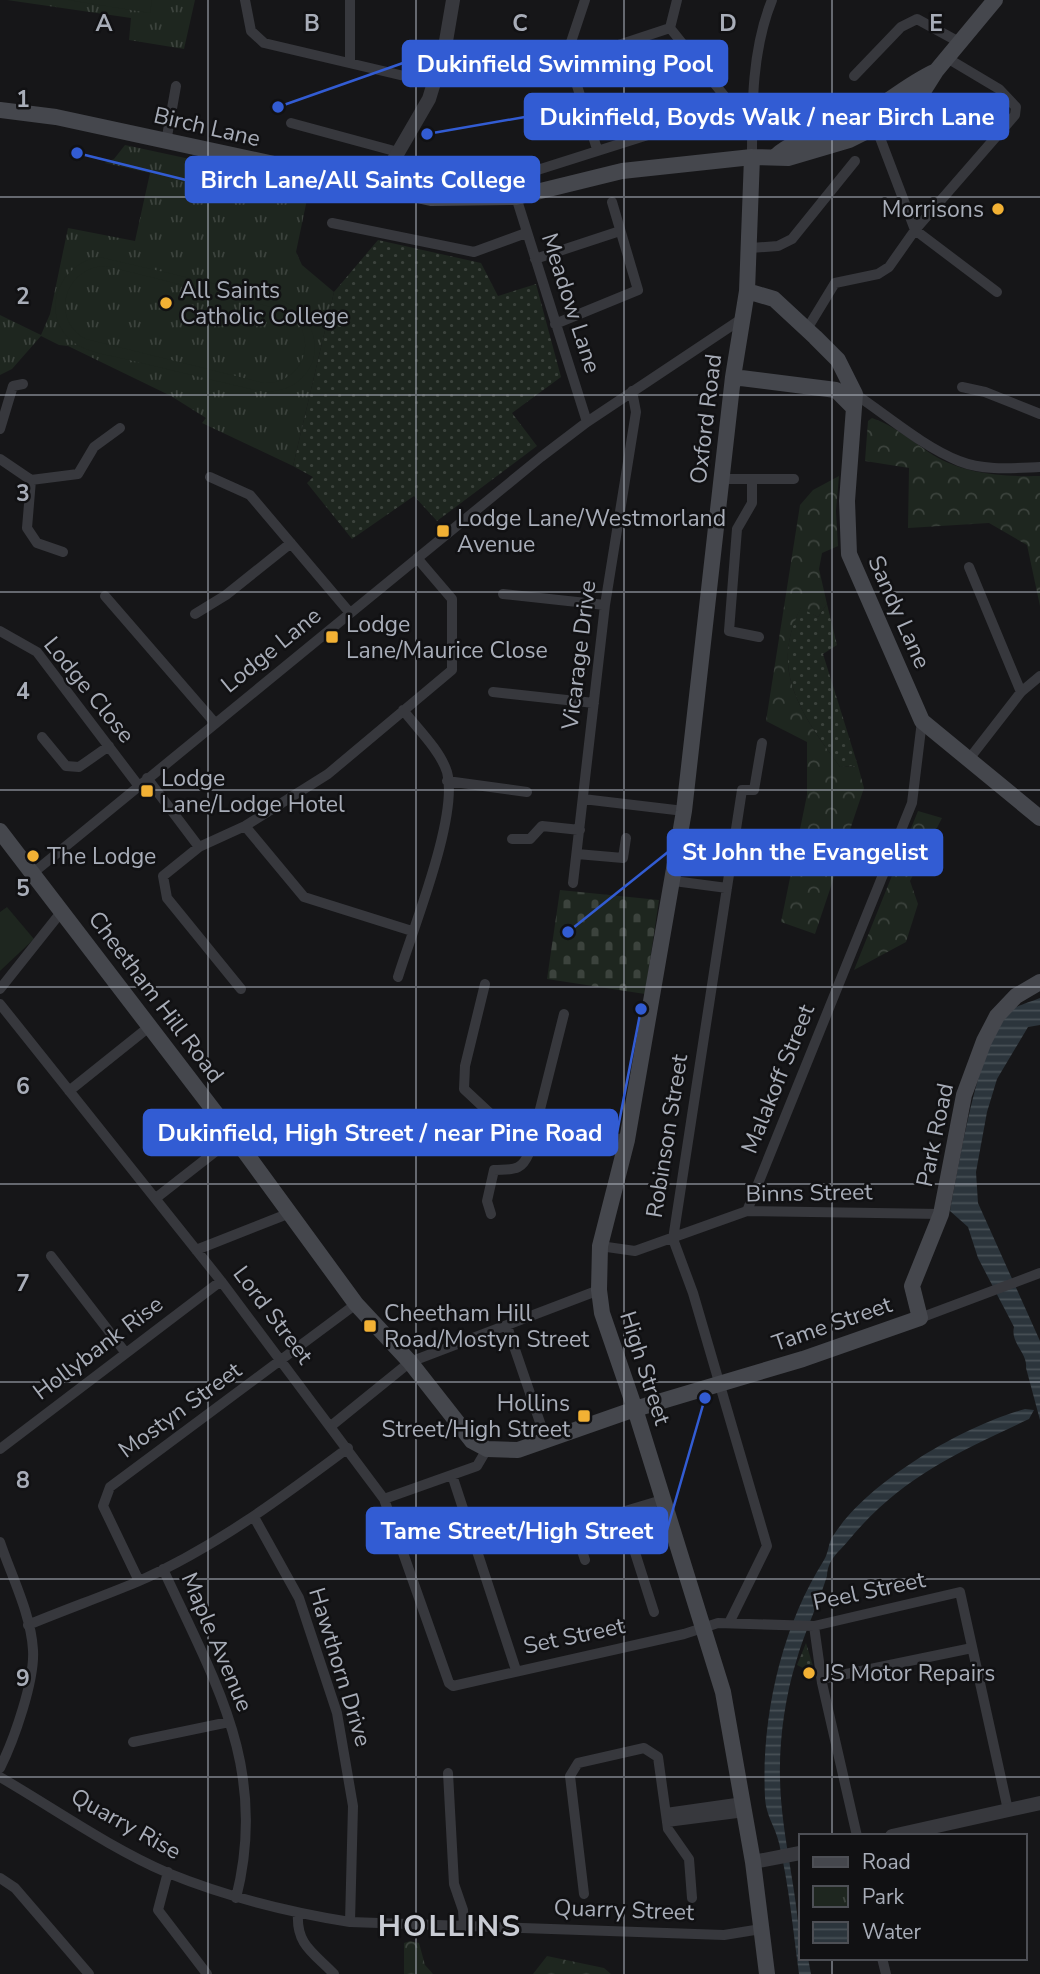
<svg xmlns="http://www.w3.org/2000/svg" width="1040" height="1974" viewBox="0 0 1040 1974" font-family="'Nunito Sans',sans-serif">
  <style>
    .grass { fill: url(#grass-dots) }
    .forest { fill: url(#forest-crowns) }
    .cemetery { fill: url(#cemetery-stones) }
    .park { fill: url(#park-tufts) }
    .pitch { fill: #1e261f; fill-rule: evenodd }
    .water { fill: url(#water-rules) }
    .lines { fill: none; stroke-linecap: round; stroke-linejoin: round }
    .minor { stroke: #37383d; stroke-width: 10 }
    .tertiary { stroke: #37383d; stroke-width: 14 }
    .secondary { stroke: #45474d; stroke-width: 16 }
    .grid { fill: none; stroke: #a8adb8; stroke-width: 2; stroke-opacity: 0.55 }
    .poi-dot { fill: #f2b134; stroke: #111113; stroke-width: 2.5 }
    .labels { text-anchor: middle; dominant-baseline: central; stroke-width: 5; stroke-linejoin: round; paint-order: stroke }
    .street-label { font-size: 23px; fill: #a8adb8; stroke: #111113 }
    .poi-label { font-size: 23px; fill: #a8adb8; stroke: #111113; text-anchor: start }
    .district-label { font-size: 30px; font-weight: bold; letter-spacing: 2px; fill: #c9ccd4; stroke: #111113 }
    .grid-label { font-size: 23px; text-anchor: middle; font-weight: bold; fill: #a8adb8; stroke: #111113; stroke-width: 5; stroke-linejoin: round; paint-order: stroke }
    .leader { fill: none; stroke: #325cd3; stroke-width: 2.5 }
    .callout-dot { fill: #325cd3; stroke: #111113; stroke-width: 2.5 }
    .callout { fill: #325cd3; stroke: #325cd3; stroke-width: 2.5 }
    .callout-label { font-size: 24px; text-anchor: middle; font-weight: bold; fill: #fff }
  </style>
  <defs>
    <pattern id="grass-dots" width="8" height="8" patternUnits="userSpaceOnUse" patternTransform="scale(1.75)"><rect width="8" height="8" fill="#1e261f"/><path d="M2 2h.1M6 6h.1" fill="none" stroke="#3c433d" stroke-width="1.8" stroke-linecap="round"/></pattern>
    <pattern id="forest-crowns" width="20" height="18" patternUnits="userSpaceOnUse" patternTransform="scale(1.75)"><rect width="20" height="18" fill="#1e261f"/><path d="M2 6a3 3 0 1 1 6 0M12 15a3 3 0 1 1 6 0" fill="none" stroke="#3c433d"/></pattern>
    <pattern id="cemetery-stones" width="16" height="16" patternUnits="userSpaceOnUse" patternTransform="scale(1.75)"><rect width="16" height="16" fill="#1e261f"/><path d="M2 7V4a2 2 0 0 1 4 0v3zM10 15v-3a2 2 0 0 1 4 0v3z" fill="#3c433d"/></pattern>
    <pattern id="park-tufts" width="24" height="20" patternUnits="userSpaceOnUse" patternTransform="scale(1.75)"><rect width="24" height="20" fill="#1e261f"/><path d="M3 7l-1-3M5 7V3M7 7l1-3M15 17l-1-3M17 17v-4M19 17l1-3" fill="none" stroke="#3c433d"/></pattern>
    <pattern id="water-rules" width="6" height="5" patternUnits="userSpaceOnUse" patternTransform="scale(1.75)"><rect width="6" height="5" fill="#2c353c"/><path d="M0 2.5h6" fill="none" stroke="#485056"/></pattern>
  </defs>
  <rect width="100%" height="100%" fill="#161618"/>
  <path class="grass" d="M378,240L481,263L498,296L536,284L561,377L512,413L537,446L437,521L414,496L352,539L307,483L313,477L293,466L334,292Z
    M827,604L837,645L823,654L858,766L840,767C803,716 768,671 801,607L818,617Z
    M806,1643L813,1666L803,1668L797,1665Z"/>
  <path class="forest" d="M872,418C895,426 913,442 933,455C964,474 1004,477 1040,476V606L1027,545L989,523L908,528L909,468L865,461L868,421Z
    M839,476L836,511L838,546L822,553L819,569L827,604L818,617L801,608C768,671 803,716 840,767L858,766L864,788L815,934L781,922L807,795V742L766,721L800,505L813,490Z
    M918,811L942,818L910,881L918,904L906,942L854,970Z
    M410,1941L419,1943L425,1965L433,1974H404V1943Z
    M547,1956L604,1968L611,1974H533Z"/>
  <path class="cemetery" d="M560,890L659,900L645,994L547,979Z"/>
  <path class="park" d="M7,0H195L184,49L129,40L131,18Z
    M125,145L310,185L296,252L302,265L334,292L293,466L202,423L206,418L171,396L68,346L59,345L41,336L12,369L0,375V315L41,335L50,314L68,228L135,241L150,173L105,163L114,159Z"/>
  <path class="pitch" d="M68,0H152L150,13Z
    M99,257L276,298C338,321 321,398 259,391C217,381 175,371 133,361C115,356 92,354 76,344C37,318 58,263 99,257ZM106,266L283,310C321,330 307,384 264,383L86,339C48,319 66,266 106,266Z
    M7,907L34,939L0,971V912Z"/>
  <path class="water" d="M1040,998V1025L1028,1027L997,1079L987,1112L976,1172L978,1203L1040,1341V1420L1026,1368C1028,1353 1010,1343 1014,1327L978,1258L968,1227L950,1211C959,1166 978,1040 1010,1011C1017,1005 1031,1002 1040,998Z
    M1025,1409L1034,1410L1029,1419C955,1454 901,1477 848,1541C838,1553 828,1559 827,1576C818,1605 804,1633 796,1662C785,1697 779,1741 780,1778C781,1839 800,1897 800,1958H808L811,1974H799C793,1931 789,1885 779,1843C775,1826 766,1816 765,1798C761,1718 781,1628 824,1560C829,1552 828,1543 833,1536C868,1481 963,1426 1025,1409Z"/>
  <g class="lines">
    <path class="minor" d="M245,0L251,31L264,43L434,83
      M585,0L567,54L597,149
      M677,0L670,28L734,108
      M570,61L670,28
      M350,63V0
      M854,76L901,27L917,19L959,42
      M874,122L915,230L1015,115L1016,107L999,89L947,58
      M291,123L398,152
      M166,142L176,86
      M752,157C752,105 752,49 772,0
      M461,178L528,173L752,102
      M516,197L587,422
      M332,223L474,252L526,233
      M750,248L778,246L792,239L855,161
      M535,259L620,231
      M555,324L638,290L612,202
      M807,329L835,283L878,274L889,267L915,230L997,292
      M962,387L985,392L1040,414
      M855,394C888,416 922,446 959,461C984,471 1014,468 1040,467
      M0,429L13,386L23,384
      M0,459L31,480
      M210,477L250,495L350,613
      M722,479H794
      M31,480L78,474L94,447L120,428
      M31,480L27,528L37,543L63,552
      M752,480V503L737,529L729,631L759,637
      M969,567L1021,692
      M503,594L605,605
      M105,596L215,723
      M195,614L226,595L291,543
      M0,631L37,652L138,785
      M493,692L594,703
      M42,737L66,766L79,767L109,746
      M969,759L1021,692L1040,676
      M147,778L199,847
      M447,781L527,792
      M583,799L684,811
      M245,826L304,897L412,931
      M512,839H530L542,826L580,830
      M577,854L623,858L626,838
      M33,873L541,457L587,422L743,318
      M674,881L727,888
      M573,883L605,605L636,412L632,391
      M398,977C412,931 459,816 447,772C440,750 417,728 403,710
      M485,984L465,1066L464,1089L495,1118L627,1140
      M0,989L62,911
      M241,989L167,898L163,876L199,847L245,826L328,774L452,670V599L417,558
      M0,1004L221,1281L384,1499L449,1683L453,1686L684,1634L718,1623L814,1626L960,1592L1008,1810
      M69,1091L149,1027
      M156,1198L234,1137
      M747,1211L912,803L922,721
      M491,1214L487,1201L494,1170C513,1169 521,1172 529,1153L564,1014
      M600,1246L635,1251L747,1211L941,1214
      M196,1250L290,1213
      M51,1256L125,1352
      M920,1318L1040,1273
      M507,1326L546,1440
      M331,1426L410,1362L599,1290
      M0,1449L221,1281
      M452,1475L516,1670
      M384,1499L477,1466L487,1449
      M622,1512L662,1500
      M254,1517L299,1598L337,1713L353,1806L350,1922
      M0,1542C11,1575 31,1614 33,1650C35,1680 14,1740 0,1768
      M585,1560L575,1529L622,1512L654,1612
      M163,1569C215,1682 269,1769 236,1898
      M139,1581L103,1506L110,1487L356,1304
      M729,1623L767,1546L693,1293L673,1239L742,790H754L762,743
      M28,1625C64,1610 101,1597 137,1582C214,1548 281,1498 348,1448
      M814,1626L822,1683L857,1836
      M822,1679L972,1648
      M133,1742L229,1722
      M448,1773L454,1884L463,1910L464,1926
      M0,1777C55,1809 110,1848 168,1873C227,1897 287,1912 350,1922L724,1935L761,1929
      M666,1813L743,1802
      M667,1822L745,1812
      M168,1872L158,1910L207,1974
      M0,1878L15,1888L89,1974
      M584,1894L570,1776L578,1763L644,1748L658,1757L668,1829L689,1859L692,1898
      M298,1914C296,1945 314,1953 334,1974
      M882,1958L886,1974"/>
    <path class="tertiary" d="M378,187L429,99L445,47L453,0
      M892,1836L1040,1803
      M753,1862L800,1853"/>
    <path class="secondary" d="M0,110L56,117L431,198L516,197L622,171L752,157L788,158L849,140L875,127L924,90L936,71L995,0
      M776,156C793,140 816,138 837,130C873,117 900,87 936,71
      M752,157L747,291L733,377L684,811L627,1140L600,1246L599,1290L602,1313L635,1409L723,1692L753,1862L767,1974
      M747,291L774,299L815,337L838,360L855,394L847,501L849,554L922,721L1040,818
      M733,377L836,390L854,408
      M0,831L234,1137L356,1304L410,1362L472,1441L487,1449L518,1450L635,1409L803,1359L920,1318L912,1286L941,1214L964,1095L984,1041L997,1016L1016,996L1040,982"/>
  </g>
  <path class="grid" d="M208,0V1974M416,0V1974M624,0V1974M832,0V1836M0,197H1040M0,395H1040M0,592H1040M0,790H1040M0,987H1040M0,1184H1040M0,1382H1040M0,1579H1040M0,1777H1040M832,1958V1974"/>
  <g class="poi-dot">
    <circle cx="998" cy="209" r="7"/>
    <circle cx="166" cy="303" r="7"/>
    <rect x="436" y="524" width="14" height="14" rx="3.5"/>
    <rect x="325" y="630" width="14" height="14" rx="3.5"/>
    <rect x="140" y="784" width="14" height="14" rx="3.5"/>
    <circle cx="33" cy="856" r="7"/>
    <rect x="363" y="1319" width="14" height="14" rx="3.5"/>
    <rect x="577" y="1409" width="14" height="14" rx="3.5"/>
    <circle cx="809" cy="1673" r="7"/>
  </g>
  <g class="labels">
    <g class="street-label">
      <text transform="translate(207 127) rotate(13)">Birch Lane</text>
      <text transform="translate(571 303) rotate(72)">Meadow Lane</text>
      <text transform="translate(706 419) rotate(-83)">Oxford Road</text>
      <text transform="translate(899 612) rotate(66)">Sandy Lane</text>
      <text transform="translate(271 650) rotate(-39)">Lodge Lane</text>
      <text transform="translate(579 655) rotate(-83)">Vicarage Drive</text>
      <text transform="translate(89 690) rotate(51)">Lodge Close</text>
      <text transform="translate(156 997) rotate(53)">Cheetham Hill Road</text>
      <text transform="translate(778 1079) rotate(-68)">Malakoff Street</text>
      <text transform="translate(935 1135) rotate(-78)">Park Road</text>
      <text transform="translate(667 1136) rotate(-81)">Robinson Street</text>
      <text transform="translate(809 1193) rotate(-1)">Binns Street</text>
      <text transform="translate(273 1315) rotate(53)">Lord Street</text>
      <text transform="translate(832 1324) rotate(-19)">Tame Street</text>
      <text transform="translate(98 1348) rotate(-37)">Hollybank Rise</text>
      <text transform="translate(645 1368) rotate(72)">High Street</text>
      <text transform="translate(180 1410) rotate(-36)">Mostyn Street</text>
      <text transform="translate(869 1591) rotate(-12)">Peel Street</text>
      <text transform="translate(574 1636) rotate(-12)">Set Street</text>
      <text transform="translate(217 1642) rotate(67)">Maple Avenue</text>
      <text transform="translate(340 1667) rotate(73)">Hawthorn Drive</text>
      <text transform="translate(126 1824) rotate(29)">Quarry Rise</text>
      <text transform="translate(624 1910) rotate(2)">Quarry Street</text>
    </g>
    <g class="poi-label">
      <text x="984" y="209" text-anchor="end">Morrisons</text>
      <text x="180" y="290">All Saints<tspan x="180" dy="26">Catholic College</tspan></text>
      <text x="457" y="518">Lodge Lane/Westmorland<tspan x="457" dy="26">Avenue</tspan></text>
      <text x="346" y="624">Lodge<tspan x="346" dy="26">Lane/Maurice Close</tspan></text>
      <text x="161" y="778">Lodge<tspan x="161" dy="26">Lane/Lodge Hotel</tspan></text>
      <text x="47" y="856">The Lodge</text>
      <text x="384" y="1313">Cheetham Hill<tspan x="384" dy="26">Road/Mostyn Street</tspan></text>
      <text x="570" y="1403" text-anchor="end">Hollins<tspan x="570" dy="26">Street/High Street</tspan></text>
      <text x="823" y="1673">JS Motor Repairs</text>
    </g>
    <g class="district-label">
      <text x="450" y="1926">HOLLINS</text>
    </g>
  </g>
  <g class="grid-label">
    <text x="104" y="31">A</text>
    <text x="312" y="31">B</text>
    <text x="520" y="31">C</text>
    <text x="728" y="31">D</text>
    <text x="936" y="31">E</text>
    <text x="23" y="107">1</text>
    <text x="23" y="304">2</text>
    <text x="23" y="501">3</text>
    <text x="23" y="699">4</text>
    <text x="23" y="896">5</text>
    <text x="23" y="1094">6</text>
    <text x="23" y="1291">7</text>
    <text x="23" y="1488">8</text>
    <text x="23" y="1686">9</text>
  </g>
  <path class="leader" d="M278 107L403 63M427 134L525 117M77 153L186 180M568 932L668 852M641 1009L617 1133M705 1398L667 1530"/>
  <g class="callout-dot">
    <circle cx="278" cy="107" r="7"/>
    <circle cx="427" cy="134" r="7"/>
    <circle cx="77" cy="153" r="7"/>
    <circle cx="568" cy="932" r="7"/>
    <circle cx="641" cy="1009" r="7"/>
    <circle cx="705" cy="1398" r="7"/>
  </g>
  <g class="callout">
    <rect x="403" y="41" width="324" height="45" rx="7"/>
    <rect x="525" y="94" width="483" height="45" rx="7"/>
    <rect x="186" y="157" width="353" height="45" rx="7"/>
    <rect x="668" y="830" width="274" height="45" rx="7"/>
    <rect x="144" y="1110" width="473" height="45" rx="7"/>
    <rect x="367" y="1508" width="300" height="45" rx="7"/>
  </g>
  <g class="callout-label">
    <text x="565" y="72">Dukinfield Swimming Pool</text>
    <text x="767" y="125">Dukinfield, Boyds Walk / near Birch Lane</text>
    <text x="363" y="188">Birch Lane/All Saints College</text>
    <text x="805" y="860">St John the Evangelist</text>
    <text x="380" y="1141">Dukinfield, High Street / near Pine Road</text>
    <text x="517" y="1539">Tame Street/High Street</text>
  </g>
  <rect x="799" y="1834" width="228" height="126" fill="#111113" stroke="#4d4f55" stroke-width="2"/>
  <rect x="813" y="1857" width="35" height="10" fill="#45474d" stroke="#4d4f55" stroke-width="2"/>
  <text x="862" y="1869" font-size="21" fill="#a8adb8">Road</text>
  <rect x="813" y="1886" width="35" height="21" fill="url(#park-tufts)" stroke="#4d4f55" stroke-width="2"/>
  <text x="862" y="1904" font-size="21" fill="#a8adb8">Park</text>
  <rect x="813" y="1922" width="35" height="21" fill="url(#water-rules)" stroke="#4d4f55" stroke-width="2"/>
  <text x="862" y="1939" font-size="21" fill="#a8adb8">Water</text>
</svg>
